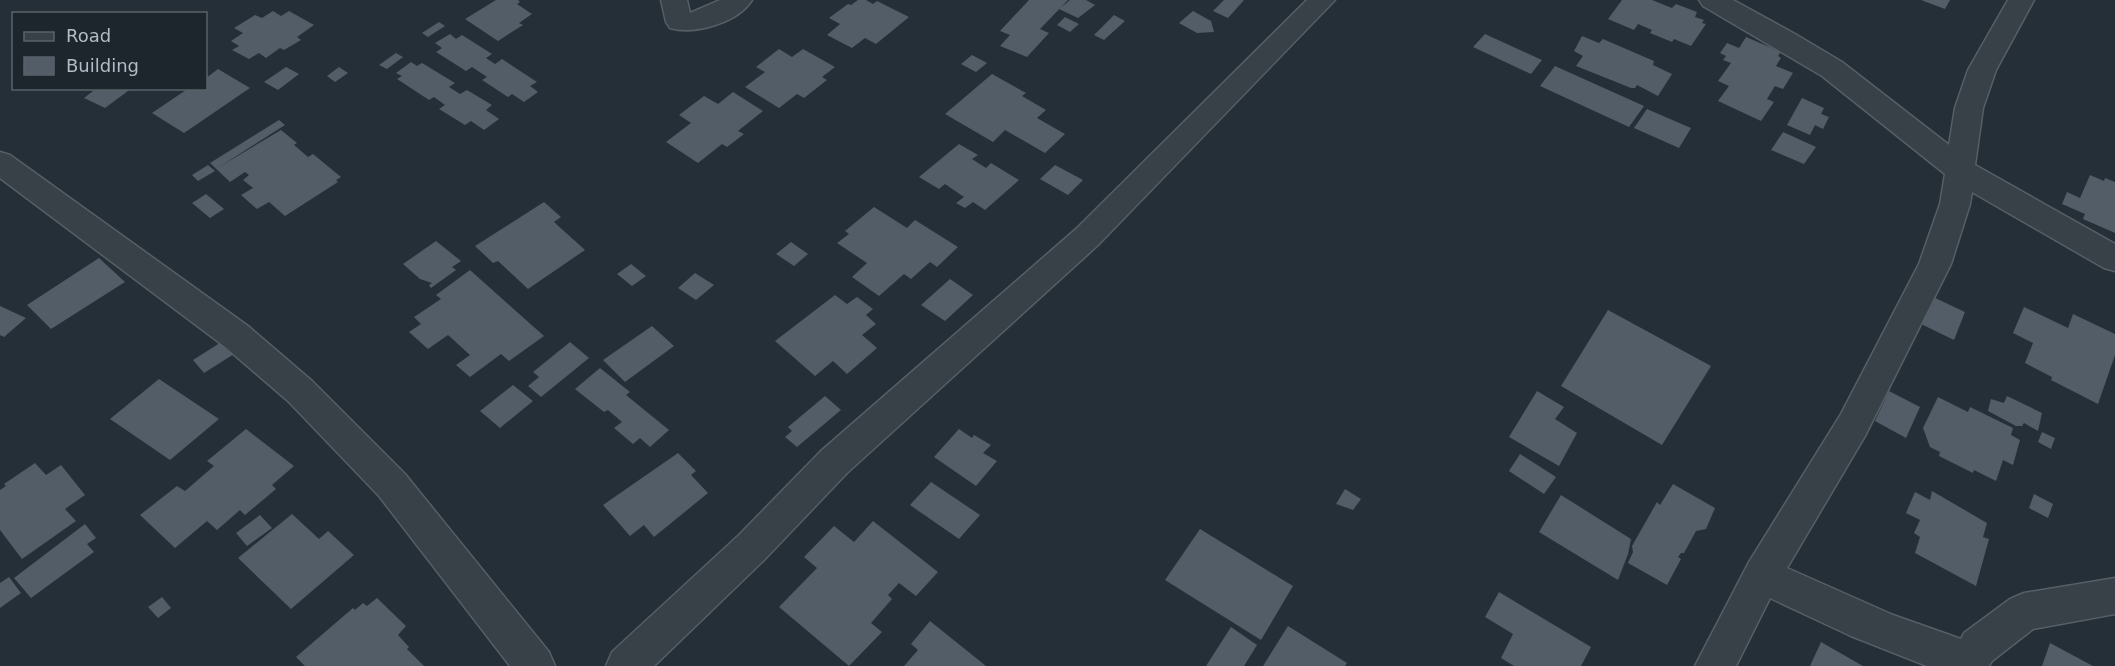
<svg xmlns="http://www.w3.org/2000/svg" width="2115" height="666" viewBox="0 0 2115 666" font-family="'DejaVu Sans',sans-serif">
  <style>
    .building { fill: #525d68 }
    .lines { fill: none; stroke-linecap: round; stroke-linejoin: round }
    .minor-casing { stroke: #565e66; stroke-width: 3 }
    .minor { fill: #384048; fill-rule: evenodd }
  </style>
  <rect width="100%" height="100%" fill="#252f37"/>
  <path class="building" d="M496,0H518L520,2L517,4L532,14L519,23L523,25L498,41L465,19Z
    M858,0H866L873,4L877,1L909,17L876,44L865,38L852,48L827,35L840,24L829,18L848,4L851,5Z
    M1029,0H1068L1040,29L1049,33L1027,57L1000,46L1010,35L1000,31Z
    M1070,0H1086L1095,5L1078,18L1059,9Z
    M1224,0H1244L1228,18L1213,11Z
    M1622,0H1652L1672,8L1676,4L1697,12L1695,17L1704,20L1702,23L1706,24L1691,46L1674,39L1672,42L1650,33L1652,30L1638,24L1634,30L1608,19Z
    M1921,0H1950L1945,9Z
    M273,11L281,16L289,11L314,25L297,37L301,40L284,50L280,48L266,58L259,53L249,59L232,50L239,46L231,41L243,33L234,28L255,15L262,18Z
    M1193,11L1211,21L1214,32L1197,33L1179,23Z
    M1114,15L1125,21L1104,40L1094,35Z
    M1065,17L1079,24L1070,32L1057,25Z
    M439,22L445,26L428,37L422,33Z
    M450,34L456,39L462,35L492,54L486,58L495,64L502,59L537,82L530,86L538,92L524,102L512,94L508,97L482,80L487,77L472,67L466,71L436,52L442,48L435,43Z
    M1485,34L1542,60L1531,74L1473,47Z
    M1582,36L1599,43L1603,39L1654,61L1653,65L1672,74L1658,96L1637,85L1635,88H1631L1576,66L1583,56L1574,51Z
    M1746,37L1781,52L1778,56L1781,58L1776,66L1793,73L1783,89L1775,86L1767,99L1774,102L1761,121L1718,101L1729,86L1718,81L1731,63L1723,60L1726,56L1720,53L1727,43L1739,48Z
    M779,49L792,57L803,49L835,67L822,77L827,80L804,98L797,94L779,108L745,87L765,72L756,67Z
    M396,53L403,57L387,69L379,65Z
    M972,55L987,63L976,72L961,64Z
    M411,62L417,66L422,63L455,83L449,87L460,94L467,90L492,105L486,110L499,119L484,130L471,121L465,125L439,109L445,105L434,97L429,100L397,79L402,76L396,73Z
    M1555,66L1644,106L1629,127L1540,86Z
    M286,67L299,74L278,90L264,82Z
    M339,67L348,73L335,82L327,76Z
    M218,69L250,88L184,133L152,113L189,88H206V78Z
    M992,74L1026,93L1022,96L1046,110L1037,118L1065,134L1045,153L1005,130L993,142L945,114Z
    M97,88H132L105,108L84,98Z
    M733,92L763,111L738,131L744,134L727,147L722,144L698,163L666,142L691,123L679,115L704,96L718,104Z
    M1802,98L1824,108L1821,114L1829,117L1823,129L1815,125L1810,135L1787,125Z
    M1647,109L1691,128L1679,148L1634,128Z
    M279,120L285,125L219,167L281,130L297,143L294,145L308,157L313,154L341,177L336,180L338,182L285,216L269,202L257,209L241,195L253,188L243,180L249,175L245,172L230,182L210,163Z
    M1783,132L1816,147L1804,164L1771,150Z
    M959,144L978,155L972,159L986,168L991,163L1019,180L985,210L973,202L965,208L956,203L964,197L945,184L939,189L919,177Z
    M208,165L215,171L198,181L192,175Z
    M1055,165L1083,180L1068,195L1040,179Z
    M2090,175L2104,181L2105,178L2115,182V233L2083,219L2085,214L2062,204L2067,192L2080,198Z
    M206,194L224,209L210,218L192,203Z
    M544,202L561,217L554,222L585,250L528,289L498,261L493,263L475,246Z
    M874,207L907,228L915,220L958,247L937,267L930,262L911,279L904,274L879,296L852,277L867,263L837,243L849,234L845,231Z
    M436,241L461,261L452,267L456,270L431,288L429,285L432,283L420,279L403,264Z
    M791,242L808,254L794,266L776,254Z
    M99,258L125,282L51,329L27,305Z
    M631,264L646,276L632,286L617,274Z
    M470,270L544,336L509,361L501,354L470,377L456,365L470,355L448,335L428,349L409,332L421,324L414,317L441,299L436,295Z
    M695,273L714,285L696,300L678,288Z
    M950,279L973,295L945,321L921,305Z
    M835,295L847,304L857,297L873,309L866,315L876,324L862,335L877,348L847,374L833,361L815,376L775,341Z
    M1931,296L1965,312L1954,340L1919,323Z
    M0,306L26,318L4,337L0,335Z
    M2024,307L2068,328L2073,314L2115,334V355L2098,404L2051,380L2052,377L2025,363L2033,343L2013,333Z
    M1608,310L1711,366L1662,445L1561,386Z
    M652,326L674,346L625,382L603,360Z
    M223,341L234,354L204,373L193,360Z
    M570,342L589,358L541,397L528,386L539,377L533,372Z
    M600,368L630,392L626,395L669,430L650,447L640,438L633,444L614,428L622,422L608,410L604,412L575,389Z
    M159,379L219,419L170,460L110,419Z
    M513,385L533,401L500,428L480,411Z
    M1537,391L1564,407L1555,419L1577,433L1559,466L1509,437Z
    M1889,391L1920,407L1906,438L1875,421Z
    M825,396L841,410L797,447L785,437L792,431L788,427Z
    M2007,396L2042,413L2038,431L2024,423L2022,426H2016L1988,411L1991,399L2004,403Z
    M1938,397L1968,412L1970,407L2013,428L2011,435L2020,440L2013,465L2003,460L1996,481L1974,470L1973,473L1939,456L1940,452L1930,447L1923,428Z
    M246,429L294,466L272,485L276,489L245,515L240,510L217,530L207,521L175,548L140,515L177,486L185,491L214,466L207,461Z
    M959,429L972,438L974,435L991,445L983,453L997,461L976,486L934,457Z
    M2042,432L2055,438L2051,449L2038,442Z
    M678,453L696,471L691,475L708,493L654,537L644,525L630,536L603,505Z
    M1520,454L1556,477L1544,494L1509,471Z
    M35,463L46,475L61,465L85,495L65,509L76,521L22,559L0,530V490L6,486L4,484Z
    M931,482L980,515L959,539L910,505Z
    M1673,484L1715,508L1706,529L1696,531L1684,553H1681L1678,557L1681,559L1667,585L1628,563L1633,552L1632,546L1657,502L1660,505Z
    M1345,489L1361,499L1353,510L1336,504Z
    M1932,491L1987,523L1983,537L1989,539L1976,586L1915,553L1920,537L1914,533L1920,520L1906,513L1915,492L1930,500Z
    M2034,494L2053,504L2048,518L2029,508Z
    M1561,495L1631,539L1628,554L1618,580L1539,532Z
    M292,514L319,539L328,531L354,555L291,609L238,558Z
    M260,515L272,528L247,546L236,533Z
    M873,521L938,572L916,596L899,583L888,595L892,599L871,623L882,632L849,666L779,607L817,568L804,557L834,526L854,542Z
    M85,524L96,538L87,544L94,552L31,598L14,578Z
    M1200,529L1293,586L1261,640L1165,580Z
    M9,577L21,593L0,608V583Z
    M1499,592L1591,647L1581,666H1514L1501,658L1513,634L1485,617Z
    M162,597L171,608L158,618L148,607Z
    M377,598L406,626L398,635L409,647L407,649L424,666H305L296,657L353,608L355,610L363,603L367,606Z
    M930,621L986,666H904L918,650L911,644Z
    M1288,626L1347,663L1345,666H1263Z
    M1231,627L1257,645L1244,666H1206Z
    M1821,642L1863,666H1810Z
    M2050,643L2093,666H2042Z"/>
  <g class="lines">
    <defs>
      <path id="minor" d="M661,0H687L690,13L720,0H752C738,23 694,35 670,28L666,22Z
        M1307,0H1335L1098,245L847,473L765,559L654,666H606L612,652L739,535L821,451L1076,229Z
        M1699,0H1733L1795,34L1842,62L1949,145L1955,108L1968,70L2008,0H2034L1996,70L1983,108L1975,165L2115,244V271L2104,268L1972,192L1970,204L1951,264L1865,436L1787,568L1893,615L1961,639L1964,633L2010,599L2024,593L2115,578V614L2033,629L1992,661L1989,666H1927L1851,636L1770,598L1736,666H1695L1749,562L1841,414L1919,264L1940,204L1945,174L1822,76L1703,6Z
        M0,152L10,155L248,326L312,381L405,474L549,652L555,666H510L379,496L288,401L224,346L0,178Z"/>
    </defs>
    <use href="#minor" class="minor-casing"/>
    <use href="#minor" class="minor"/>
  </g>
  <rect x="12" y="12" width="195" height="78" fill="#1d252d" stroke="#596169" stroke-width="1.5"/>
  <rect x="24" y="32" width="30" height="9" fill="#384048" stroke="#596169" stroke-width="1.5"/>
  <text x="66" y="42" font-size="18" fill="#b3bbc4">Road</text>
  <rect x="24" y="57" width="30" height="18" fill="#525d68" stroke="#596169" stroke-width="1.5"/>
  <text x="66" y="72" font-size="18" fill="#b3bbc4">Building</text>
</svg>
